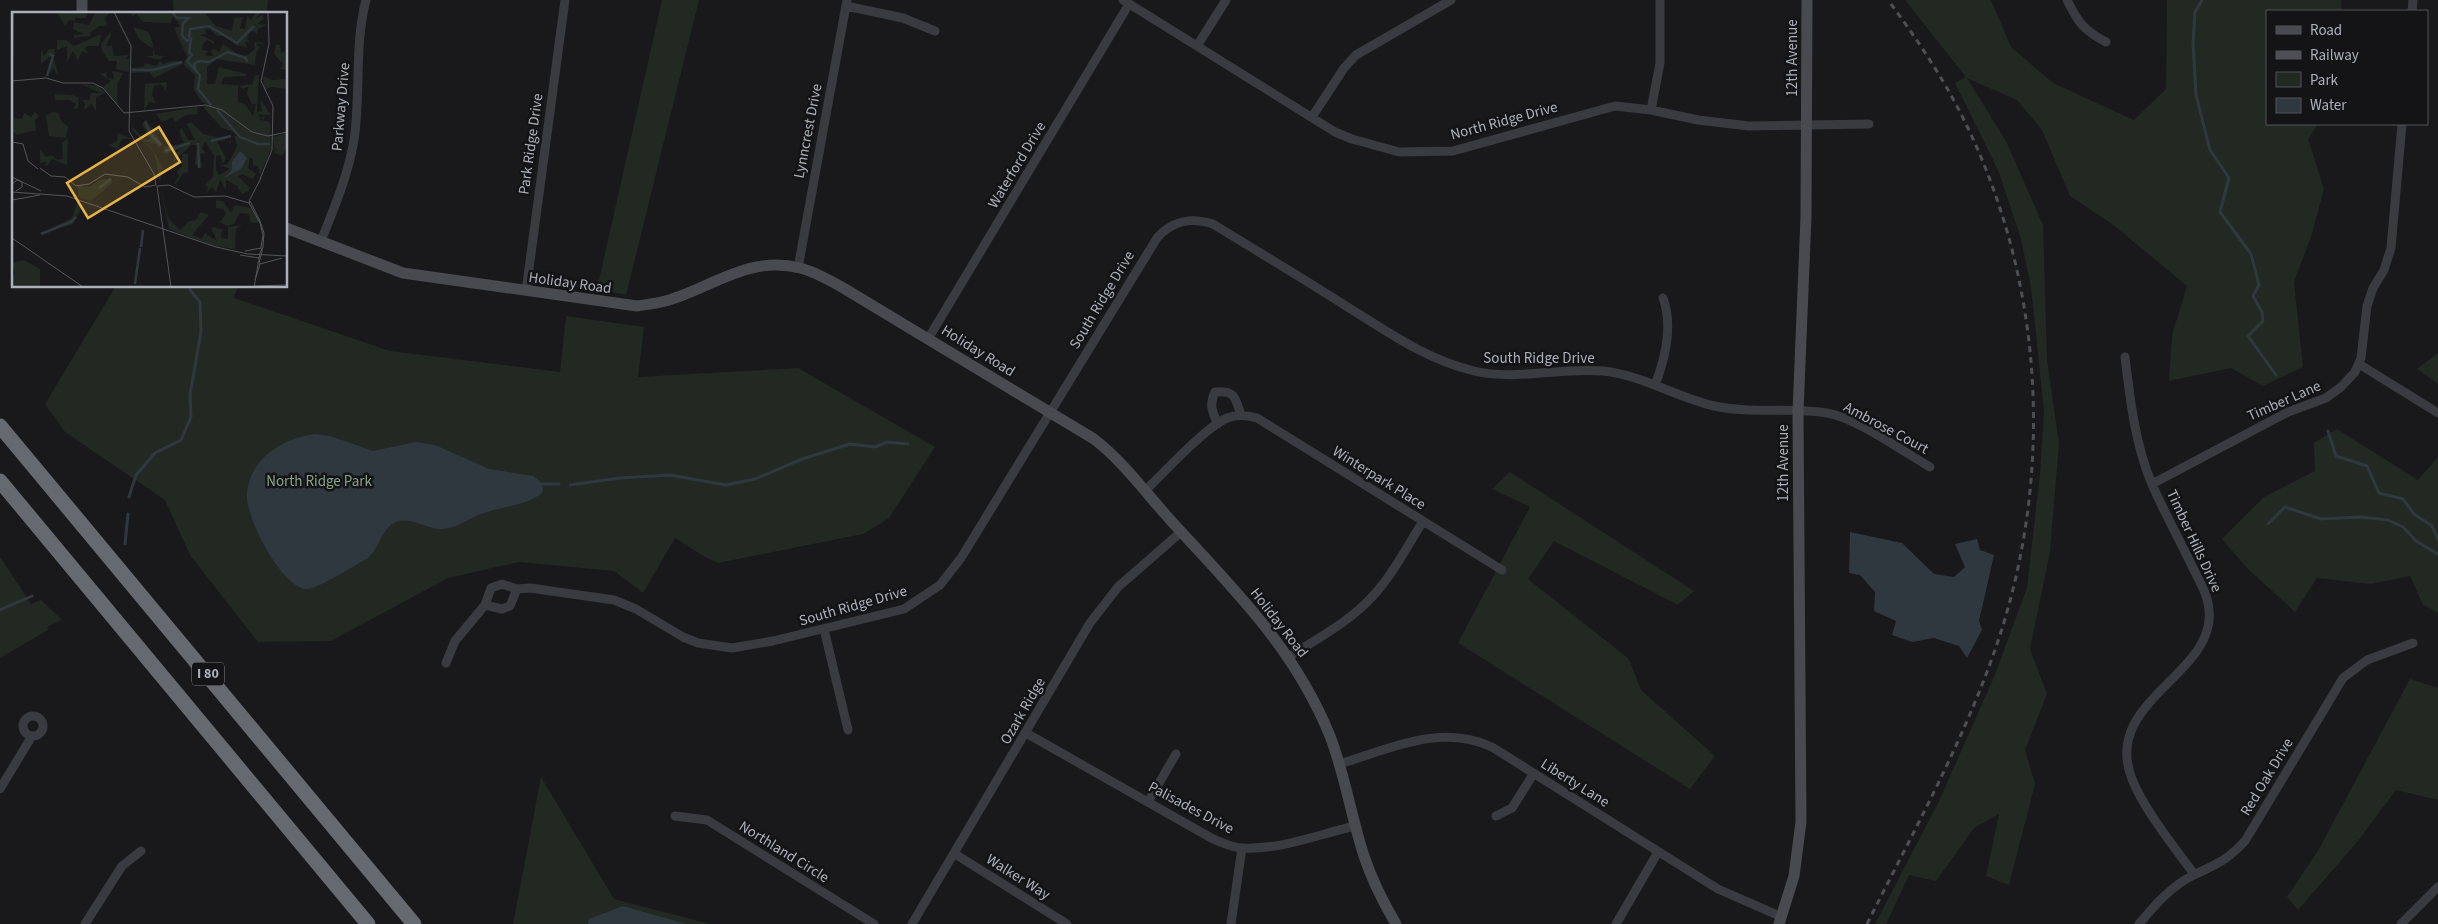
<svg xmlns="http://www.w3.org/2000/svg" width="2438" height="924" viewBox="0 0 2438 924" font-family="'Source Sans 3',sans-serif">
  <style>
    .green { fill: #212922 }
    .water { fill: #30383f }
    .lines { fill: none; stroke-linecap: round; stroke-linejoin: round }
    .stream { stroke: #30383f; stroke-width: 3 }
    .street { stroke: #3a3b40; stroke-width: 9 }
    .secondary { stroke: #484a50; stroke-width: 11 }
    .highway { stroke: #676971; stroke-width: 15 }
    .rail { stroke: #4d4f55; stroke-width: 3; stroke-dasharray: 6 5; stroke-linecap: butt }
    .labels { text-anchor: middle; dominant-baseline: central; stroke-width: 5; stroke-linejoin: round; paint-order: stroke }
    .shield { fill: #141416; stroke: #7e8189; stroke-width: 1 }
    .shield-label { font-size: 14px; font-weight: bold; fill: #acb0ba }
    .street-label { font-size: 15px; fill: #acb0ba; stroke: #141416 }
    .park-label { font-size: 15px; fill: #85a487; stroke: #141416 }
    .inset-river { fill: none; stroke: #30383f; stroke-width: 2.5 }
    .inset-road { fill: none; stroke: #54555b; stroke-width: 1 }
    .view { fill: #e8b444; fill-opacity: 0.15; stroke: #e8b444; stroke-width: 2.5 }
    .inset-edge { fill: none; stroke: #acb0ba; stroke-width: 2.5 }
  </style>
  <rect width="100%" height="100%" fill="#19191b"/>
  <path class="green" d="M173,0H268L267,14H174Z
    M662,0H699L626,295L597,289Z
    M1905,0H1991L2011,47L2053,83L2134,120L2166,89L2167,0H2341V11H2267V124H2318L2308,139L2324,189L2311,237L2294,282L2303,367L2263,386L2231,368L2169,381L2172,335L2187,286L2112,224L2070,196L2042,130L2017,100L1967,78L2006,141L2043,225L2047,360L2059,443L2050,552L2030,649L2047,694L2025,750L2035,784L2009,885L1986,876L1999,814L1974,828L1936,881L1909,875L1886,924H1875L1939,801L1994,677L2027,588L2040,474L2044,411L2031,287L2021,239L1998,170L1955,83L1966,77Z
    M116,286H238L234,298L390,351L560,372L566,316L644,327L638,377L798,368L935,447L889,518L863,534L718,563L705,557L675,538L643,593L614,571L519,562L448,578L331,641L258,642L190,555L165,500L65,432L45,404Z
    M2438,353V384L2417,369Z
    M2337,429L2418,480L2438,457V613L2423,605L2410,576L2371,584L2317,578L2295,612L2247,568L2222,539L2264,497L2315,471L2314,443Z
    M1510,472L1694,591L1678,605L1554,541L1528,579L1629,659L1641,690L1715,756L1690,789L1458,643L1530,507L1492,489Z
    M0,557L31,604L41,600L62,620L47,627L48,630L0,658Z
    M2410,679L2438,688V800L2396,790L2358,841L2298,910L2287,897L2319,849Z
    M541,777L614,899L710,924H513Z"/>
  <path class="water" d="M315,434L330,436L373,451L416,442L435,445L489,469L533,476L540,481L543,488L542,493C527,505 501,507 484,513C468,518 457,529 441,529C426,529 411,516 396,522C382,527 379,549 368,558C355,565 320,588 307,589C282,589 245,517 247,494C249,459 283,438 315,434Z
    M1850,532L1902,543L1934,574L1954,577L1965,567L1955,544L1977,539L1980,550L1994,555L1979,621L1982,630L1967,658L1959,646L1934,638L1912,642L1892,635L1896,621L1874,611L1875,592L1860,575L1849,573Z
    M623,906L686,924H588L589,919Z"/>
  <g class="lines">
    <path class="stream" d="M2202,0L2195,12L2193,43L2196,95L2210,150L2229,178L2220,212L2251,254L2259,285L2253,296L2262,312L2263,321L2248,336L2276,375
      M2328,431L2336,456L2367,466L2379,493L2403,499L2414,514L2432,526L2438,539
      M541,484H559
      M570,485L620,478L670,475L726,485L755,479L802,459L850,444L875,447L887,442L908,444
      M129,497L136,475L155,453L181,440L191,417L190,394L201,332L200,302L190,290V286
      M2268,524L2285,507L2321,519L2360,517L2388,520L2403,527L2416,541L2438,554
      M125,544L128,514
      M0,610L32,596"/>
    <path class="street" d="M1123,0L1335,132L1352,139L1399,152L1453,151L1615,106L1651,110L1698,120L1749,126L1869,124
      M2067,0C2078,22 2083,30 2106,42
      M846,6L903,18L935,31
      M2412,11L2413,0
      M1197,46L1226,0
      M1651,110L1660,63V0
      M1312,117L1344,68L1356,55L1451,0
      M321,241C334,208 348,176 354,140C361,94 354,45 366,0
      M798,268L847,0
      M526,291L565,0
      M928,339L1129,4
      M2125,357C2130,399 2135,443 2151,482C2163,510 2178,537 2191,564C2198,579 2208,594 2209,610C2216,675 2101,701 2132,779C2143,808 2175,848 2194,874
      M2359,364L2438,413
      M1655,385C1665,359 1673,325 1663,298
      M1218,424C1212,412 1209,404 1215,392C1236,390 1235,398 1241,415
      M2152,484L2288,412L2326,398L2341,387L2355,372L2361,358L2367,306L2373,288L2384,270L2391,248L2402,124
      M1145,491C1163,473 1206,427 1227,418C1237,414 1247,415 1257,418L1502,570
      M502,584L517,589L510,606L502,609L485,605L491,588Z
      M517,589L530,588L614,600L636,609L683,637L698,643L732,648L773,641L904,609L940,585L961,558L1157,238C1173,220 1191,217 1213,224C1257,251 1302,278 1346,306C1388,332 1425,359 1474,371C1516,381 1560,367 1603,371C1642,375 1676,397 1714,406C1751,414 1790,407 1827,413C1857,418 1902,451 1930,467
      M824,629L848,730
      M1289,657C1316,639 1349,622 1371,598C1392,576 1407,547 1423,521
      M446,663L455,641L485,605
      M23 726a10 10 0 1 1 20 0a10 10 0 1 1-20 0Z
      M1026,733L1213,839C1223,843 1233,848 1243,848C1280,850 1320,834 1355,826
      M1339,764C1391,749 1439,723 1492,747L1718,889L1782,917
      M0,789L32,736
      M1148,802L1176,754
      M675,816L707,820L874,924
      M1496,816L1512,808L1534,773
      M955,854L1067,924
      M85,924L122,866L141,851
      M912,924L1090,623L1118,587L1181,532
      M1231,924L1242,848
      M1616,924L1658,852
      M2139,924C2154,906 2172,885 2194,875C2218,863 2225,862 2245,841L2343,678L2367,660L2413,643
      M2401,924L2438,887"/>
    <path class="secondary" d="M82,0V14
      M286,228L403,273L637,306C650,304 663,303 675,298C718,283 752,256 800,268C816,272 831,281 845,289L1094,439C1125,463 1148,496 1174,524C1237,593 1294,648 1330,736C1345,775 1351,816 1364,856C1372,880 1383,902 1396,924
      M1779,924L1794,876L1801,822L1798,412L1806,217L1807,0"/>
    <path class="highway" d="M0,426L414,924
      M0,481L368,924"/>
    <path class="rail" d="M1867,924C1914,830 1967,736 2000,635C2054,467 2043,281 1965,122C1944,79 1917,39 1888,0"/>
  </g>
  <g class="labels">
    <rect class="shield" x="192" y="662.5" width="32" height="23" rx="4"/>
    <g class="shield-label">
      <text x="208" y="674">I 80</text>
    </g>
    <g class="street-label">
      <text transform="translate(1792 58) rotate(-90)">12th Avenue</text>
      <text transform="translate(341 107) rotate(-85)">Parkway Drive</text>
      <text transform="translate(1504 121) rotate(-15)">North Ridge Drive</text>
      <text transform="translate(808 131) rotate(-79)">Lynncrest Drive</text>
      <text transform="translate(531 144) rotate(-82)">Park Ridge Drive</text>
      <text transform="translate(1017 165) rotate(-59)">Waterford Drive</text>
      <text transform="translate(570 283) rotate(8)">Holiday Road</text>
      <text transform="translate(1102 300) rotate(-59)">South Ridge Drive</text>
      <text transform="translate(978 351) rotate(32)">Holiday Road</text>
      <text x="1539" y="358">South Ridge Drive</text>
      <text transform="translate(2284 401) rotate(-24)">Timber Lane</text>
      <text transform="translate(1886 428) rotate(28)">Ambrose Court</text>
      <text transform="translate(1783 463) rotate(-90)">12th Avenue</text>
      <text transform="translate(1379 478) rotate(32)">Winterpark Place</text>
      <text transform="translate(2194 541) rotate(65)">Timber Hills Drive</text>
      <text transform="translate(853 606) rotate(-16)">South Ridge Drive</text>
      <text transform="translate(1279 623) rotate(52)">Holiday Road</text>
      <text transform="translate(1023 711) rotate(-60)">Ozark Ridge</text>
      <text transform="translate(2267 777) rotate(-59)">Red Oak Drive</text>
      <text transform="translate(1575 783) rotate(32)">Liberty Lane</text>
      <text transform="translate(1191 808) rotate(28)">Palisades Drive</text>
      <text transform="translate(784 852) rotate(32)">Northland Circle</text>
      <text transform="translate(1018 877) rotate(32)">Walker Way</text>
    </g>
    <g class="park-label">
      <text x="319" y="481">North Ridge Park</text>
    </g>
  </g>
  <g transform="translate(12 12)">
    <rect width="275" height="275" fill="#19191b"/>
    <path d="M45,0H75L74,6H63V9L57,8L53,14ZM98,0L93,6L95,14H87L78,21L79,24L62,26V23L72,22L61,17L62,10L77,13L83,1ZM116,0H192L204,14L220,19L222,6L231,5L228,16L233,17L235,4L239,8L244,0H249L243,8L250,3L252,7L245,12L255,13L246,17L245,22L241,19L237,22L235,27L238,29L233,30L235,35L223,33L215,24H205L197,17H193L194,22L188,23L202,29V32L195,28L191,32L190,38L197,39L193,41L194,44H202L198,39L203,37L207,40L211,32L223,40L225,44L236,43L243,37L242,30L256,31L244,32L248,35L244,41L243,53L204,47L195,55V72H203L207,55L234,62V64L212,65L209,72L226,73V90L233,92L241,104L244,92H240L235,82L237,74L231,77L227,74L241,72L242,64L247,63L245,100L250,99L248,87L259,103L245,102L249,106L253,104L252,108L243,104L249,108L258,110L259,138L248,163L246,154H241V147L238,146L236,156L244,162L241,167L230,162L226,164L238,176L236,179L230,182L225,174L214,168V178L208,168L204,180L200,175L194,181L196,175L193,173L201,165L202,143L193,130L190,136L194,141L188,142L190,156L183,152L185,133H179L170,142H176V160L171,161L164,172L162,171L167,164L165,160L170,154V142L164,146L162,153V142L168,138H159L156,142L151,141L152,135L172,131L167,119L170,116L176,128H183L175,112L179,110L191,122L219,129L218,134L217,128L205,129L214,147L211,151L208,143L204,144V158L207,163L218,157L208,153L216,152L225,134L222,123L225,125L227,122L210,116L191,95L197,93L190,90L182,78L183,63L171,52L175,45L162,16L168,15L164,7L160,5L159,11L132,10L124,2L121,4ZM121,15L137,20L142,35L136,29L140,34L143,43L152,44L147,48L132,44H141V37L127,27ZM99,19V23L94,34H100L102,44L117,43L113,47H117V60L104,57L105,49H97L90,39L89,32ZM89,22L87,34H75L73,36L77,42L70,39L66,49L61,39L55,50V34L45,38V28H54L62,34ZM264,33H268L269,41L273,39L275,58L268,57L271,52L262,42ZM29,36L32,44L37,37H43L42,48L47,64L41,56L38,62L39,44L29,52ZM148,49L151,52L161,49H170V52L142,66L137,60L118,61L119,56L132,55L133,51L144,54ZM100,59L111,61L105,73L106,95L91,75L99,69L88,62L94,60L95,66L102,67ZM251,64L260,68L275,67V77L259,75L252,78ZM155,70L154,78L148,72L142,74L140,83L144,91L137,90L132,98L133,72ZM69,72L86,74L93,80L84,86V99L80,92L72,98L73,91L70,88H77L79,81H89ZM60,83L67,86L66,96L61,97L64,92L58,88H43L42,82ZM185,95L186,102L174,103L163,110L161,105L150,110L144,102ZM23,100L27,104L23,108L24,118L5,123L1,119L2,106L10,107L12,101L19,105ZM41,100L46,101L50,110L56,114L54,126L37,124L34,104ZM134,107L150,132L146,136L144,132L132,129L137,133L143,141L150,154L148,172L142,140L119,117L121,115L132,127H138L130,112ZM106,121L120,127H110L106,138L96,133L105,129ZM275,121V135L270,144L263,141L261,125ZM56,126L55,153L40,147L35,154H33L34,150L28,151V137L34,145L40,143L45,148L51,147L50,131ZM100,166V171L79,189L66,185V174L77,175L87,168ZM148,174L156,206L168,218L177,209L184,208L189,200L197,203L180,223L190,227L193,221L205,229L199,215L210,217L209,226L216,227V215L230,213L224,217L223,237L202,234L157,217ZM204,188L211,189L219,201L223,193L239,196L247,210L239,211L237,202L228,201L222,212L214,214L208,210L214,202L211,197L204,196ZM65,191L71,193L61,212L28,222L60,206ZM12,248L28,257V275H0V262L3,263L0,251Z" fill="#212922"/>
    <path d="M228,139L235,146L229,157L212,166L220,158V150Z" fill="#30383f"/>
    <path class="inset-river" d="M160,0L165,6H177L171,11L170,23L175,29L179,27L177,40L180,43L175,49L188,63L186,77L199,93M177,26L178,17L197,14L225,31L242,14M184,57L182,52L187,49L197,50L216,40L234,46L235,50M120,58H141L170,50M35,64L41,44L37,42M205,98L228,125L246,132H258M133,110L140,124L149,133M199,129L219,124M186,131L187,156M153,139L178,131M87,176L99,167M29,222L59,210L64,205M129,235L131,218M123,272L128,236"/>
    <path class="inset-road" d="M102,0L119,34L117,119L142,162L144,173M0,69L34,66L51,71H81L91,76L112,101L194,93L210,98L240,120L256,124L275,120M0,95L1,0M0,130L11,132L16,149L26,157M28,156L39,164L53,165L64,174L77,172L93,162L116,165L133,175L144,173M0,165L29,179M248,167L260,138L261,94L249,69L257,32L256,0M0,172L5,168L10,170V175L4,179M145,174L157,173L182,185L213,184L237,191M145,174L159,275M0,180L55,184L204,235L236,242L275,244M0,188L28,183M237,189L249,166M0,226L71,275M233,239L249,236M228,243L247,246M248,252L270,246M242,274L274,273M242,275L246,253V250L248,248V247L250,240V237L249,235L251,223L248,211L237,191L238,189L248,209L252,221L251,234V236L250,237L248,241L247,246V249L248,250V252L243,268"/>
    <path class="view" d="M147,115L168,150L76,206L55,171Z"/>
    <rect width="275" height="275" class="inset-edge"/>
  </g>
  <rect x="2266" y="10" width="162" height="115" fill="#141416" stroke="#515258"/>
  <rect x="2276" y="26" width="25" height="8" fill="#484a50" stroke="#515258"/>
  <text x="2310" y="35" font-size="15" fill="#acb0ba">Road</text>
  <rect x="2276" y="51" width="25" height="8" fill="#4d4f55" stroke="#515258"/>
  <text x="2310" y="60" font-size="15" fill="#acb0ba">Railway</text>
  <rect x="2276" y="72" width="25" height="15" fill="#212922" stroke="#515258"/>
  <text x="2310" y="85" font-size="15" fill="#acb0ba">Park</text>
  <rect x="2276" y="98" width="25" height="15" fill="#30383f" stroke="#515258"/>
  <text x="2310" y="110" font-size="15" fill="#acb0ba">Water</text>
</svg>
